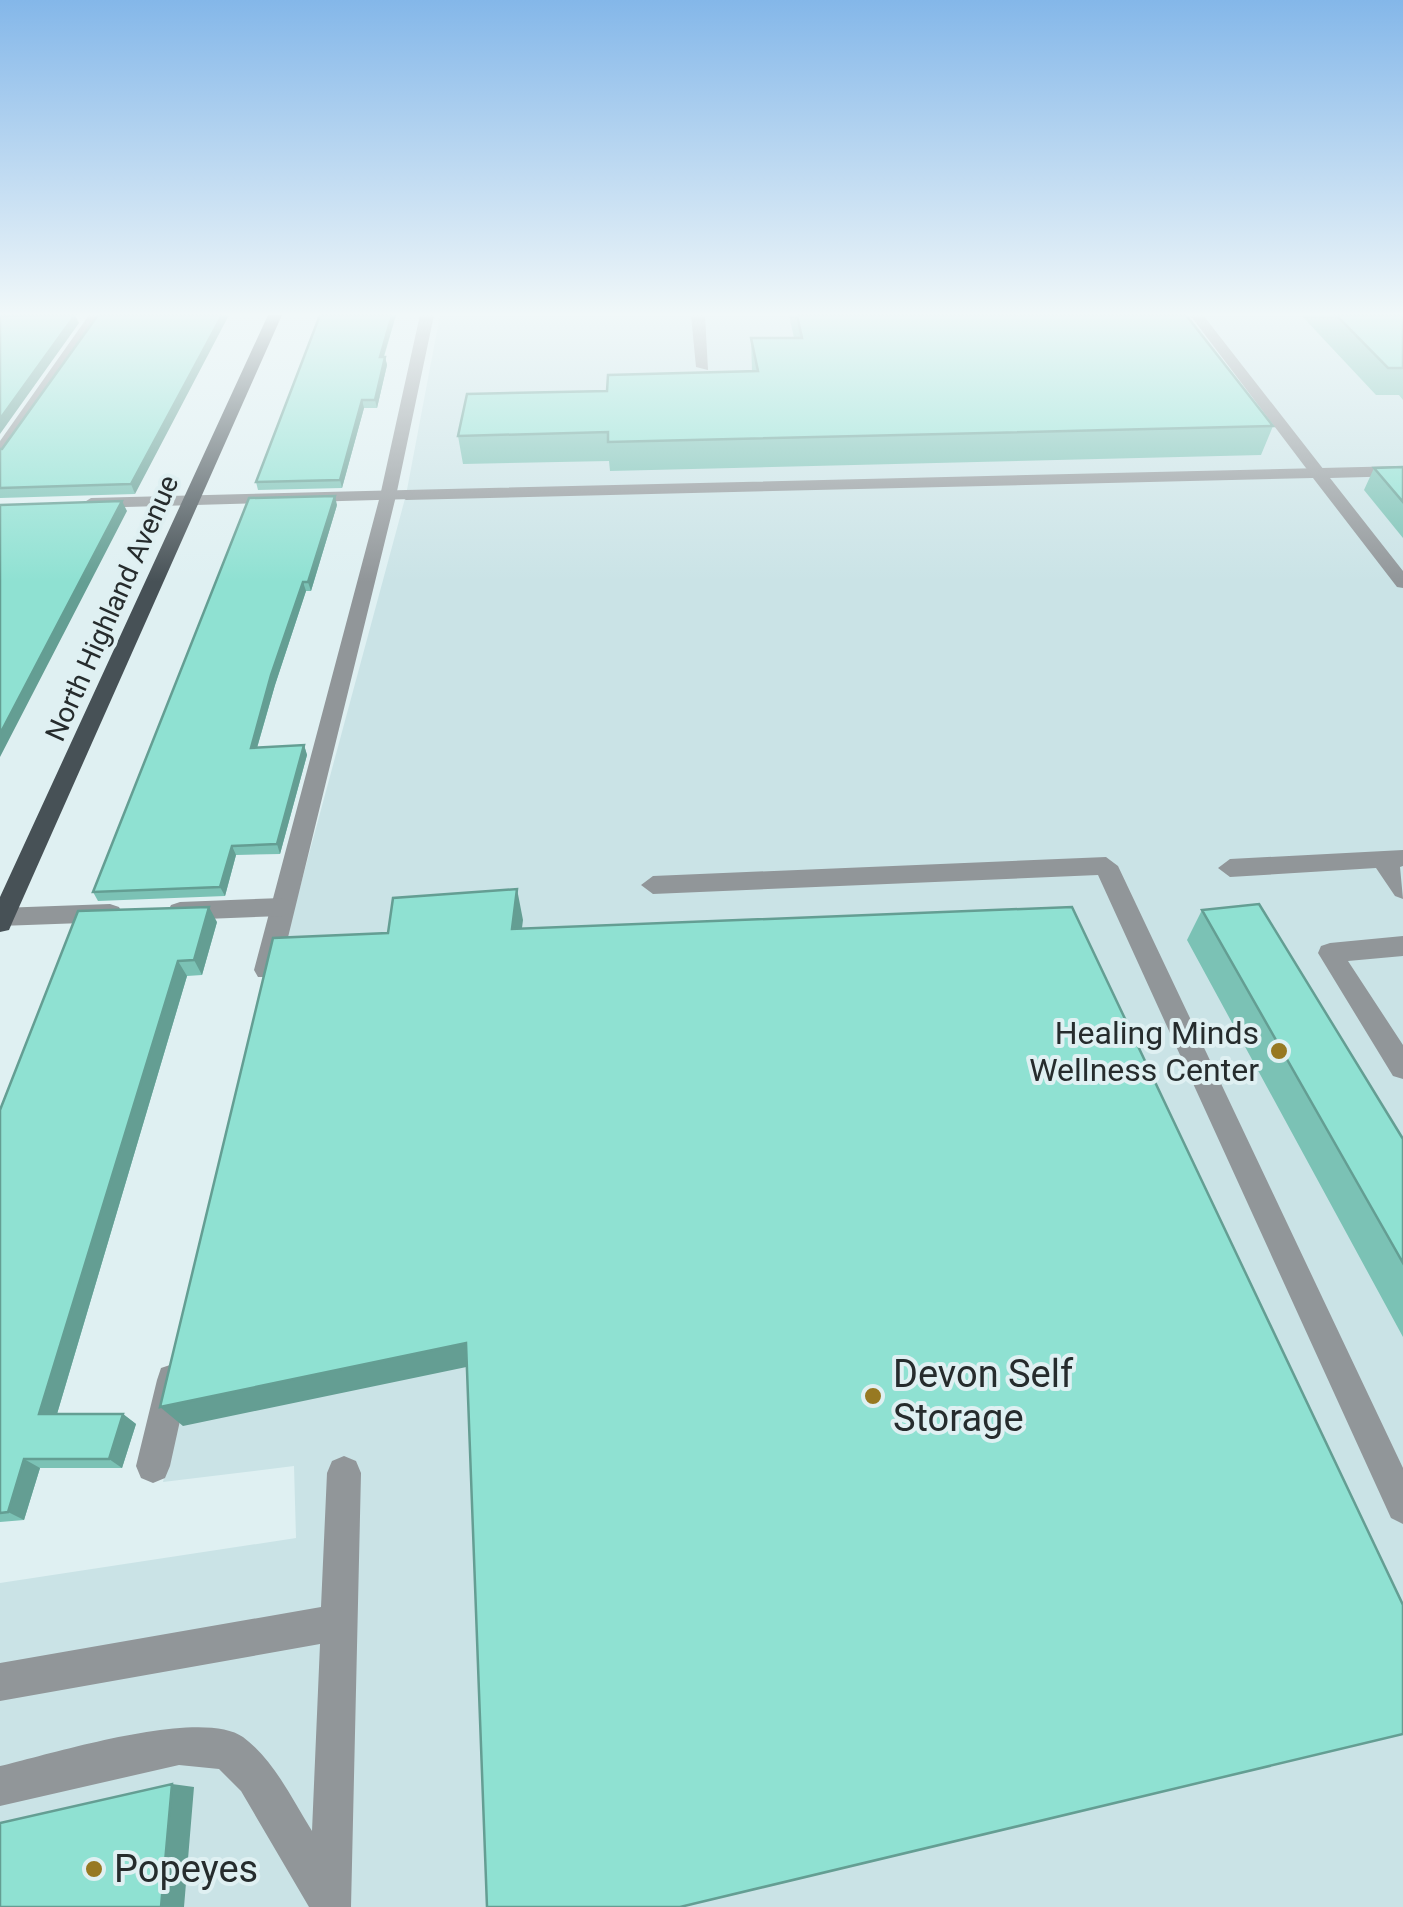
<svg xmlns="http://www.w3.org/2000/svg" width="1403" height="1907" viewBox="0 0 1403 1907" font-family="Roboto,sans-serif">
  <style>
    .built { fill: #cae3e6 }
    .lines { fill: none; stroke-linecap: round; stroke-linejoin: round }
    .service { fill: #919699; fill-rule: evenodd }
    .minor { fill: #919699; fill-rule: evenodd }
    .primary { fill: #475156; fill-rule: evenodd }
    .wall { fill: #7bc2b5 }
    .shaded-wall { fill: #649e93 }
    .building { fill: #8fe1d2; stroke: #649e93; stroke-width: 2.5 }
    .poi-dot { fill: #977922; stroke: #dff0f2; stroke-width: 4 }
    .labels { text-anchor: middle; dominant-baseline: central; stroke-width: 8; stroke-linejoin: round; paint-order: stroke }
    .far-street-label { font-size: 28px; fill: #262c2d; stroke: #dff0f2 }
    .poi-label { font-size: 32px; fill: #262c2d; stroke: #dff0f2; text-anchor: end }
    .near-poi-label { font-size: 38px; fill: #262c2d; stroke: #dff0f2; text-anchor: start }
  </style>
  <rect width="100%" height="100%" fill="#dff0f2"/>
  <path class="built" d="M440,315H1403V1907H0V1583L296,1538L294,1466L163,1482L289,928L406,495Z"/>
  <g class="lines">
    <path class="service" d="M89,315H103L6,455L0,457V441Z
      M420,315H434L396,496L280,970L276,977H258L254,970L380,496Z
      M691,315H705L708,370L696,367Z
      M1403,466V476L1330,478L1403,571V588L1397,587L1313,478L406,500L398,495L406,490Z
      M1403,850V866L1400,867L1403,899L1395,896L1376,868L1230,877L1218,868L1230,859Z
      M1106,857L1118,866L1403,1468V1524L1391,1518L1098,875L653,894L641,885L653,876Z
      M1403,936V956L1348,961L1403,1045V1079L1393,1076L1318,953L1321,946L1330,943Z
      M173,1364L185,1368L189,1380L170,1466L165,1478L153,1483L141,1478L136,1466L157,1380L161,1368Z
      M344,1456L356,1461L361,1473L351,1907H309L241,1791L219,1769L179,1765L0,1806V1766C51,1754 201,1707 243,1737C274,1760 292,1799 312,1831L320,1644L0,1701V1663L321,1607L327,1473L332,1461Z"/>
    <path class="minor" d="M1190,315H1203L1324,470V476H1312Z
      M406,490L414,495L412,499L91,508L83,503L91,498Z
      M282,898L291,901L294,907L291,913L282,916L180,920L171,917L168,911L171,905L180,902Z
      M110,904L119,907L122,913L119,919L110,922L0,926V908Z"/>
    <path class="primary" d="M268,315H282L12,923L9,930L0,932V897Z"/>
  </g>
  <path class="wall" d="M98,315L135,494L0,498V449H2Z
    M320,315H396L384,357H385L387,365L377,408H364L342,488L258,490L256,482Z
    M789,315H1186L1273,426L1261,455L610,471L609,461L463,464L458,436L607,391L752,372L751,338H794Z
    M1301,315H1403V400L1399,395H1376Z
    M1403,467V538L1364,490L1374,468Z
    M337,505L311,591H306L275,685L257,748L304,745L307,755L280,854L236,855L225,896L98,901L93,892Z
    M1202,910L1403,1139V1337L1187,940Z
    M217,922L202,975L187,976L57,1414H123L136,1424L122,1468H40L24,1520L0,1522V1110Z"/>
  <path class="shaded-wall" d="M75,315L79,323L0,434V419Z
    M222,315H229L135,494L131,484Z
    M392,315H396L381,365L380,357Z
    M385,357L387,365L377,408L375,400Z
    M362,400L364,408L342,488L340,480Z
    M335,496L337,505L311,591L308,582Z
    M122,501L127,511L0,757V734Z
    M303,582L306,591L275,685L254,758L251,748L271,675Z
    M304,745L307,755L280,854L277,844Z
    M232,846L236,855L225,896L220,887Z
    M517,889L523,920L518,959L512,929Z
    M209,907L217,922L202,975L194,960Z
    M178,961L187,976L54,1424L39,1414Z
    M466,1343L476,1365L183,1426L160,1407Z
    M123,1414L136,1424L122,1468L109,1459Z
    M24,1459L40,1468L24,1520L8,1512Z
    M172,1784L194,1787L184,1907H161Z"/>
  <path class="building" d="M75,315L0,419V316Z
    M98,315H222L131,484L0,488V449H2Z
    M320,315H392L380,357H385L375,400H362L340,480L256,482Z
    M797,315H1186L1273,426L608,442V432L458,436L467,394L607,391L608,375L758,371L751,338H802Z
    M1336,315H1403V368H1388Z
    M1403,467V502L1374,468Z
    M335,496L308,582H303L271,675L251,748L304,745L277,844L232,846L220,887L93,892L249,498Z
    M122,501L0,734V505Z
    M517,889L512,929L1072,907L1403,1605V1734L680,1907H487L466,1343L160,1407L273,938L388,933L393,898Z
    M1259,904L1403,1139V1263L1202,910Z
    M209,907L194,960L178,961L39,1414H123L109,1459H24L8,1512L0,1513V1110L78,911Z
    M172,1784L161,1907H0V1823Z"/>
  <linearGradient id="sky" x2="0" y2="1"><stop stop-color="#84b7e9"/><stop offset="0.54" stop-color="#f1f8f9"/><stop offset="1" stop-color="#f1f8f9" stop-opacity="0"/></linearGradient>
  <rect width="1403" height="582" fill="url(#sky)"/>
  <g class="poi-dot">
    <circle cx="1279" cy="1051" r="10"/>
    <circle cx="873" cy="1396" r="10"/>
    <circle cx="94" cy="1869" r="10"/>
  </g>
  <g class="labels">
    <g class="far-street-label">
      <text transform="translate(112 608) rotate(-66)">North Highland Avenue</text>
    </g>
    <g class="poi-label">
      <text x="1259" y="1033">Healing Minds<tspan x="1259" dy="37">Wellness Center</tspan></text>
    </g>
    <g class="near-poi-label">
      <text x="893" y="1374">Devon Self<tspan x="893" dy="44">Storage</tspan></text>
      <text x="114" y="1869">Popeyes</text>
    </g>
  </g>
</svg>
